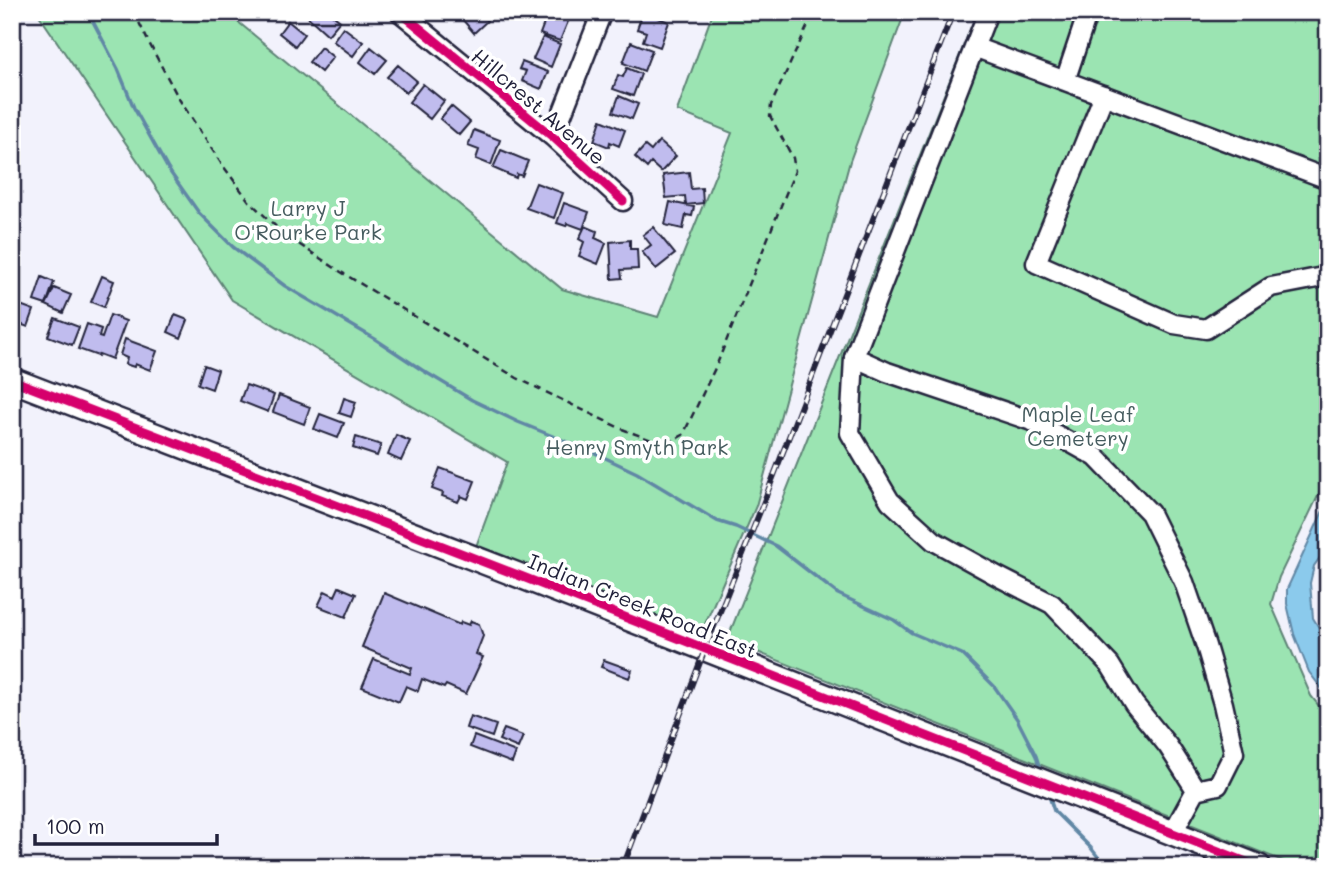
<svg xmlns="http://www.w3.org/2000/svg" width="1340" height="879" viewBox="0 0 1340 879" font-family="Mali,sans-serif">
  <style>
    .green { fill: #9be4b2; stroke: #5e8376; stroke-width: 2 }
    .water { fill: #8bcaec; stroke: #6187a5; stroke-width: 2 }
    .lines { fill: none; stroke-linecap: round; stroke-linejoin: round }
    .stream { stroke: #6187a5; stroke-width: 3.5 }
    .building { fill: #c0bcee; stroke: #22223b; stroke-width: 2 }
    .minor-casing { stroke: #22223b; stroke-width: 23 }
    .major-casing { stroke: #22223b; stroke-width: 28 }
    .path { stroke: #22223b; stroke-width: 2.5; stroke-dasharray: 7 5; stroke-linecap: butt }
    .minor { stroke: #fff; stroke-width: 18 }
    .major { stroke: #fff; stroke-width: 23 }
    .rail-casing { stroke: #22223b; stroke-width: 6 }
    .rail { stroke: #fff; stroke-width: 3.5; stroke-dasharray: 10; stroke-linecap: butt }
    .cycleway-casing { stroke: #fff; stroke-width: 13 }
    .cycleway { stroke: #d6006c; stroke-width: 9 }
    .labels { text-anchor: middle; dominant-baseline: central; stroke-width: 7; stroke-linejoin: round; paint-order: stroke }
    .street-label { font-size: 21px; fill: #22223b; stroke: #fff }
    .park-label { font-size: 21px; fill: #465c5f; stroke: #fff }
  </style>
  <rect width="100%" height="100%" fill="#f2f2fc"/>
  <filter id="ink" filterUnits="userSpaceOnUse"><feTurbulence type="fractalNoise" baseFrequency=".0143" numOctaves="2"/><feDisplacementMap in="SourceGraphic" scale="14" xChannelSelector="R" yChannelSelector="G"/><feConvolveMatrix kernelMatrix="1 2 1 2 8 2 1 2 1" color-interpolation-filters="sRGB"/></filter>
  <g filter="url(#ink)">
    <path class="green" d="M37,12H226L562,289L658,317L732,133L677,111L713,12H905L850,161L756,506L699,638L474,552L507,462L232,300Z
      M977,12H1328V472L1319,494L1279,577L1271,604L1311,696L1328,717V867H1298L727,640Z"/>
    <path class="water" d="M1328,500V546L1314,566L1310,583L1313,618L1321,631L1328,653V697L1309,672L1294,634L1287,604V589Z"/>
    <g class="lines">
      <path class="stream" d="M88,12L118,69L134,108L168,169L199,213L233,247L285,286L375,339L422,370L472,400L518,422L597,454L637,473L717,521L736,527L776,546L838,594L894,620L912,633L962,654L994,686L1017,719L1036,756L1041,772
        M1048,793L1054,811L1091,848L1106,867"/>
    </g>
    <path class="building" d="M312,12H329L340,21L328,35L308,17Z
      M456,12H479L487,21L474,33Z
      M643,12L669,22L660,47L643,41L646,32L637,29Z
      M554,14L569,19L560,41L540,34L546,18L552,20Z
      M288,21L304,34L295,46L279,33Z
      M343,27L363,42L353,56L333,41Z
      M543,37L560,44L551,67L533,59Z
      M631,42L652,50L644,71L623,63Z
      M321,47L333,57L321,72L309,62Z
      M371,47L387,60L375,74L360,62Z
      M522,62L548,72L541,89L522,81L526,71L519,69Z
      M398,65L417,81L406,93L387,77Z
      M627,68L641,74L633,96L613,89L618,75L623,77Z
      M423,84L444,101L430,119L409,102Z
      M619,96L638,104L632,119L613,112Z
      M451,106L470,122L459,135L440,119Z
      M601,120L625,130L619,146L610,142L609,147L594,141Z
      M474,130L500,140L491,165L476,159L479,150L468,146Z
      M659,141L676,156L661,172L651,163L647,168L635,157L645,146L651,151Z
      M501,150L528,161L522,176L517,174L516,178L493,168Z
      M689,172L691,189L702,188L703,203L686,205L685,196L666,198L663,175Z
      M536,183L563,193L554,218L526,208Z
      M670,202L694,207L692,216L686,215L683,229L665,225Z
      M564,203L589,212L583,229L567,223L566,226L557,223Z
      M585,226L597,231L595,238L606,243L598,264L579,256L584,242L579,239Z
      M653,227L675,254L656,269L642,252L651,245L643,235Z
      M630,240V249H637L638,269L621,270L622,278L612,279L610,242Z
      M102,276L114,281L104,307L91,302Z
      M42,277L54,282L46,305L34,301Z
      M54,288L71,295L63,313L46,305Z
      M12,302L34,310L28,327L12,321Z
      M110,315L126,321L112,359L99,354L98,356L78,349L87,324L101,329L99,337L102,338Z
      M175,315L188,320L181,338L168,332Z
      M55,318L79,327L72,345L48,336Z
      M125,339L157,351L150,370L135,364L134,367L125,364L127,358L120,355Z
      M204,365L218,370L212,389L198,384Z
      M246,385L274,395L268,412L240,401Z
      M279,395L310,407L304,424L273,412Z
      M344,398L356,402L351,417L339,413Z
      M320,414L344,423L338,438L314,429Z
      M396,435L410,441L401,461L388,455Z
      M356,437L381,445L377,456L353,448Z
      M440,468L475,481L468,499L461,496L458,502L442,496L443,493L432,489Z
      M339,587L356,594L346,617L318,606L325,591L335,596Z
      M384,593L460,625L461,622L469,625L471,621L479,624L483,636L476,654L483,657L466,694L446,685L444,688L422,679L418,691L406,686L399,702L362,687L374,659L410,674L412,668L362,647Z
      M604,660L632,670L629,678L601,667Z
      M470,716L496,725L492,737L466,728Z
      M504,729L523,736L518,748L499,740Z
      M474,736L516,752L512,763L470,747Z"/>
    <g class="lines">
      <defs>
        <path id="minor" d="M400,12L553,137L623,201
          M974,47L1328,179
          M1065,81L1088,12
          M1104,95L1036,263L1174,324L1206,329L1271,287L1328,276
          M553,137L602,12
          M854,357L887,372L1032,421L1096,457L1150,513L1184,582L1206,646L1223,704L1234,753L1218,785L1196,790L1168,746L1134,704L1110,665L1052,604L999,577L934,541L890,501L850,433L854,357L988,12
          M1172,834L1196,790"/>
        <path id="major" d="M12,380L523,577L1259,867"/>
      </defs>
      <use href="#minor" class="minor-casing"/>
      <use href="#major" class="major-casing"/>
      <path class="path" d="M134,12L148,41L179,99L221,163L249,201L285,235L341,272L517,378L622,429L657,442L672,441L683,435L717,364L795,171L793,158L770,116L771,105L814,12"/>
      <use href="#minor" class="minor"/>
      <use href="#major" class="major"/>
      <defs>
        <path id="rail" d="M623,867L705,649L761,509L953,12"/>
      </defs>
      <use href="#rail" class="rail-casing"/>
      <use href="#rail" class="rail"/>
      <defs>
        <path id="cycleway" d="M400,12L553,137L623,201
          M12,380L523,577L1259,867"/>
      </defs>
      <use href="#cycleway" class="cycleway-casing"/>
      <use href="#cycleway" class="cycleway"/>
    </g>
  </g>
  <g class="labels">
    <g class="street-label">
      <text transform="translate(539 106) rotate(40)">Hillcrest Avenue</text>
      <text transform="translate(643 605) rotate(22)">Indian Creek Road East</text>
    </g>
    <g class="park-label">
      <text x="308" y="207">Larry J<tspan x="308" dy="24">O'Rourke Park</tspan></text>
      <text x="1078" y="413">Maple Leaf<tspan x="1078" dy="24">Cemetery</tspan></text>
      <text x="637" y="446">Henry Smyth Park</text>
    </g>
  </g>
  <rect width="1340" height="879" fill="none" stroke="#fff" stroke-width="42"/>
  <rect x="21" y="21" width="1298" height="837" fill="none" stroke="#22223b" stroke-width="2.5" filter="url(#ink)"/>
  <path d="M35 834v10h182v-10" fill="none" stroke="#22223b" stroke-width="3.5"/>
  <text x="46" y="834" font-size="21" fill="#22223b" stroke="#ffffff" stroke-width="5" paint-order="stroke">100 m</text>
</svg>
